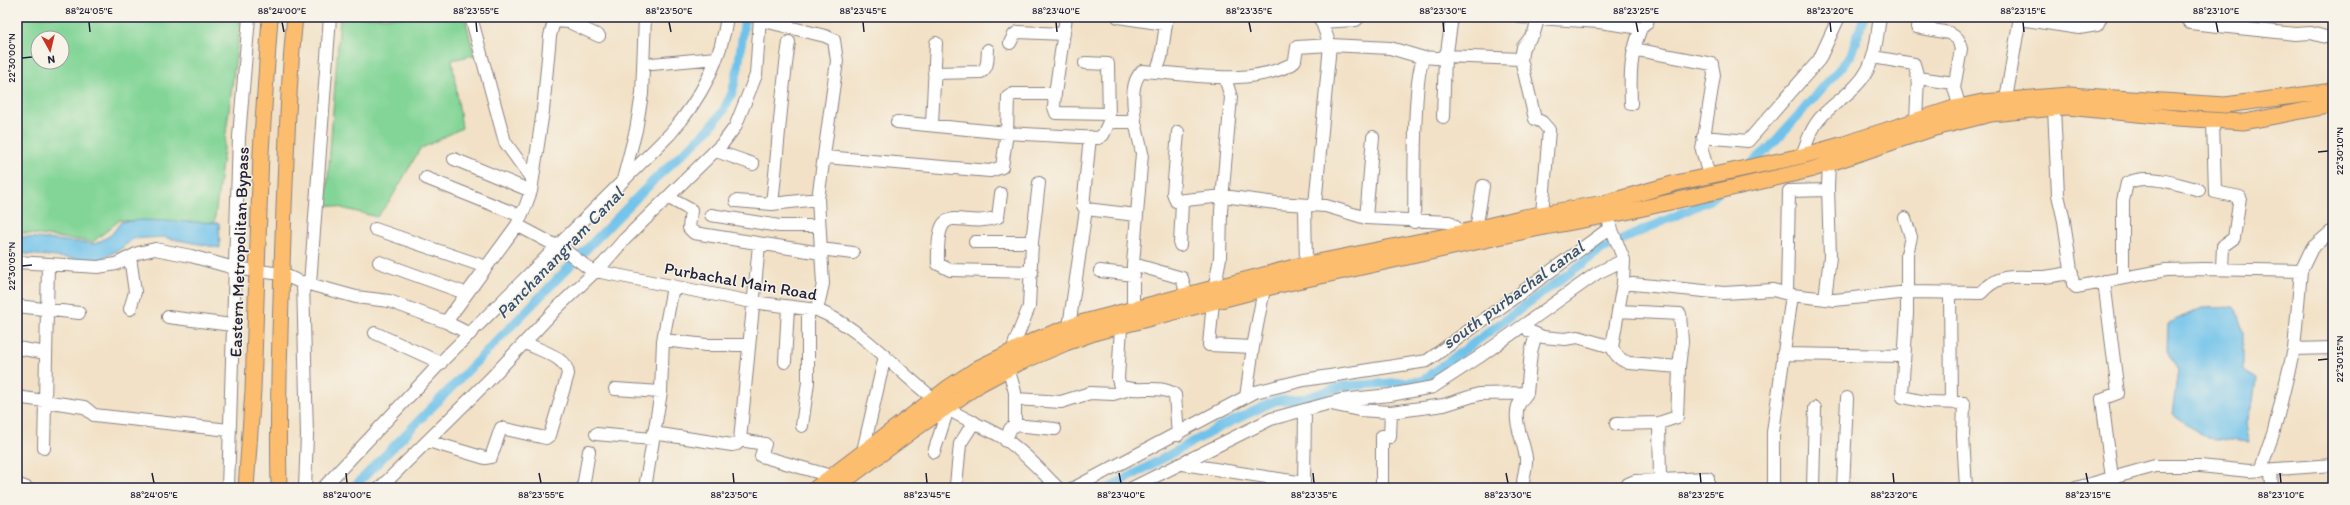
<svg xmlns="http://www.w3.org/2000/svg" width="2350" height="505" viewBox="0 0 2350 505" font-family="Itim,sans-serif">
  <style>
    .green { fill: #83d597; stroke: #527c69; fill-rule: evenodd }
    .water { fill: #6fc2eb; stroke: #487293 }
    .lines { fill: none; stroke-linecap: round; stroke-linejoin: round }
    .canal { stroke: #6fc2eb; stroke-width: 9 }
    .minor-casing { stroke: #8a8280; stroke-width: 14 }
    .major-casing { stroke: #8a8280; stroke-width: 17 }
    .minor { stroke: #fff; stroke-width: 12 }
    .major { stroke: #fcbd6e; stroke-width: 15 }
    .ticks { fill: none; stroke: #22223b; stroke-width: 1.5 }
    .labels { text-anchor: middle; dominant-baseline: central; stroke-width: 3; stroke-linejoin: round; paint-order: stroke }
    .street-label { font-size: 17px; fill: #22223b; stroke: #f7f3e8 }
    .water-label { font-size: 18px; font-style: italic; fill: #395270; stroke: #f7f3e8 }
    .neatline { fill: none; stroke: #22223b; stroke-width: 1.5 }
    .ticks-label { font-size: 10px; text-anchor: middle; fill: #22223b }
  </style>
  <rect width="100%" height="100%" fill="#f7f3e8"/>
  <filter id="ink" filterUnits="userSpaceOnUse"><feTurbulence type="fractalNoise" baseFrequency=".025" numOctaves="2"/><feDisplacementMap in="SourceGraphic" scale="8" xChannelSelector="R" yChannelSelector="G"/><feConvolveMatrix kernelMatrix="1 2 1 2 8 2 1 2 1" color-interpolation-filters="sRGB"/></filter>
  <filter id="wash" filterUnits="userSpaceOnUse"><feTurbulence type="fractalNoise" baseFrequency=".012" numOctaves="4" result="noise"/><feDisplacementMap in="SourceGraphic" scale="16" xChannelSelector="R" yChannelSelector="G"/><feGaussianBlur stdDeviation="0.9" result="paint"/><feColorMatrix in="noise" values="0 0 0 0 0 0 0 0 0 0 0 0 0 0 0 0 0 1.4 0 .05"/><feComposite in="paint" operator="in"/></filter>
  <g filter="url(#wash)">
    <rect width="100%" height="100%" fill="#f2e1c6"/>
    <path class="green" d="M17,17H241L214,225L120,220L93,242L17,232ZM38,38H62V62H38Z
      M340,17H465L474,55L452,60L462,128L420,149L391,199L377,217L326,204Z"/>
    <path class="water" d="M140,220L219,223L220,248L162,237L133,239L119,250L96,261L17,253V236L95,244L111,235L121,222Z
      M2235,307L2243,332V371L2256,379L2253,402L2246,423L2249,442L2208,438L2195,431L2172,414L2178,369L2167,350L2168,323L2202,308Z"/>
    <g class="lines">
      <path class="canal" d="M353,488L656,178L709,129L723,111L732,93L738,68L745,17
        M1109,488L1218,428L1275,401L1306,398L1343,386L1422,381L1602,249L1708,201L1769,148L1850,57L1864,17"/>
    </g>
  </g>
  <g filter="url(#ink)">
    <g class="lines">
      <defs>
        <path id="minor" d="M471,17L505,142L531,178
          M1118,17L1165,24
          M1320,17L1330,45L1390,48L1424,58
          M1521,17L1599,22L1641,28L1647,23L1648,17
          M2185,17L2190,23L2295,34L2311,33L2333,39
          M1538,19L1534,33L1523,47L1521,59L1535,119L1542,122L1549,130L1542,214
          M2019,19L2079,28L2097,25L2101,17
          M760,20L825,36L834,40L837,61L818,199L823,284L817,310
          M569,22L599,36
          M1321,22L1356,20L1359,17
          M1917,27L1949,33L1958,39L1961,49L1954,88L1962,114
          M1010,43L1014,35L1018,32L1064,34
          M1633,49L1712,64L1714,75L1702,150L1709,176
          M1873,57L1914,64L1918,78L1916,120
          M1085,63L1108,64L1109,122
          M652,64L716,58
          M1156,72C1201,76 1251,85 1292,64L1295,60L1297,47L1330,45L1315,205
          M934,73L981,72C989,67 987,58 988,50
          M1225,78L1231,97L1221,211L1220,258L1214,290L1209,345L1253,347L1246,397
          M1918,78L1954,83
          M1055,94L1054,107L1056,113L1109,114
          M2006,99L2020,17
          M1631,104C1630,75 1630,55 1641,28
          M2054,108L2058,195L2064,221L2073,284L2076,287L2166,270L2203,269L2301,271
          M1443,117L1445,56L1521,59
          M2213,121L2215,192L2240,197L2234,238L2223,246L2222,269
          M897,122L1007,133L1098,138L1103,135L1109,122H1135L1142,153L1133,264V309
          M1135,122C1134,106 1129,84 1142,71L1156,72L1161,58L1167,17
          M932,124L936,43
          M1178,132L1173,193L1176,201L1223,196L1276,203L1326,206L1366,218L1449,222L1463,233
          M1090,137L1083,206L1086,209L1136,215
          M1703,137L1748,141L1819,60L1839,17
          M716,151L753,164
          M1802,156C1807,141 1812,126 1823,115C1837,100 1857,90 1867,71C1876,55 1877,35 1880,17
          M825,157L990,171L1002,167L1007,133L1008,97L1013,94H1055L1066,17
          M454,159L531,191
          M426,178L521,216
          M623,180L636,130L642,94L645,17
          M1001,194L998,217C959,231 936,193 938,264L950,270L1032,272
          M669,198L691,210L689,228L694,233L821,253
          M736,201L772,204L818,199
          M772,204C778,150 781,96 789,42
          M1305,205L1306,264
          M711,215L779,226H818
          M1366,218L1373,137
          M1905,218L1911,237L1907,254V314L1902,395L1903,397L1926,402L1964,403L1963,436L1966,488
          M1414,222C1415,195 1412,75 1424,58C1433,56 1442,62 1447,52L1452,17
          M517,225L566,251L591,270L752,302L817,310C868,331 901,377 945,407C963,419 983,426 1002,437C1022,450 1041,471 1058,488
          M375,229L486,267
          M1476,230L1483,186
          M975,242H1032
          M1180,245L1182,202
          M820,249L853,253
          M130,257L135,292L130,309
          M1624,260L1623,283L1612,347C1616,356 1620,360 1629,363L1679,367V370L1677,417L1659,423L1660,480
          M17,262L98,267L116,264L138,253L155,249L191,256L234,268L282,274L298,281L356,297L389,301L446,322L470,334
          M379,262L465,293
          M1133,264L1182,278L1187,296
          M1100,271L1134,275
          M2123,277V201L2127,183C2148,173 2178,184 2199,190
          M2104,281L2118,393L2102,399L2112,478
          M303,282L307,435L305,488
          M1623,283L1724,293L1773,290L1792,295L1773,432V488
          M310,284L330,17
          M1787,293L1789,191L1828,190
          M1950,293L1951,402
          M1792,295L1835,300L1908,292L1981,293C2001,271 2017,278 2044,277C2053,276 2063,274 2072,273
          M1825,299L1830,257L1828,186L1829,164
          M17,306L79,313
          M1618,311L1680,314L1682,342L1679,367
          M168,317L232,325
          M446,322L517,225L526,205L531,191L543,111L550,36L554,21L569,22L572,17
          M1121,326L1118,379L1120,386C1137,394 1160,383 1175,395L1178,435
          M1069,327L1086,209
          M1529,331L1543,337L1565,339L1578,337L1612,347
          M375,333L441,363
          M663,340L706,345H748
          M1253,347L1264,289
          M17,348L46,353
          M2294,349L2333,348
          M1783,354L1904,356
          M1016,356L1013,350L1015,342L1029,307L1032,242L1039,183
          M785,362L788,307
          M1008,368L1015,392V425
          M615,389L661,392
          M17,397L84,407L94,415L229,430
          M1016,399L1061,402L1090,393L1113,394L1127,390
          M1331,404L1359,410L1391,412
          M1616,424L1659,423
          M802,426L808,382V309
          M653,433L732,445L737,444L740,440L759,245
          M596,434L652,439
          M740,440L765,444L761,456L831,476
          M428,441L485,458L491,457L501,428L541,437L546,438L550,435L568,374C567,357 539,350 525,343
          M1006,441L1010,429L1015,425L1055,429
          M44,448L48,265
          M863,451L885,356
          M934,452L948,409
          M1183,464L1304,483
          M2271,470L2272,488
          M2260,471L2274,431L2294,349L2301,271L2312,248L2333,230
          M17,484L27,488
          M956,485L960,444L974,422
          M228,488L239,137L249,17
          M323,488L446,357L670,134C699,101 721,61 727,17
          M380,488L490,379L557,308L604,263L624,240L723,143L735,127L756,75L760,17
          M583,488L589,451
          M645,488L661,392L663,340L673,287
          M1074,488L1255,392L1304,380L1427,361L1610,228
          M1132,488L1271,419L1341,400L1390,395L1433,387L1479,357L1597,273L1624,260L1608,220
          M1304,488L1305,411
          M1382,488V436L1390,437L1391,412L1444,405L1479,394L1527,393L1531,352L1536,334
          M1523,488C1522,477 1527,469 1526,458C1524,442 1513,422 1518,406C1520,402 1524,397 1527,393
          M1628,488V484L1635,481L1708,478V488
          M1813,488L1815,408
          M1843,488L1847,398
          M2076,488L2155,466H2200L2249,471L2333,465"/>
        <path id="major" d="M246,488L253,390L261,152L270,17
          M279,488C277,394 281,301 284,207C287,144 288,80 295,17
          M816,488L949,387L978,368L1037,339L1080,323L1298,266L1451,235L1524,217L1604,203L1676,183L1802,156L1844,144L1954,108L1982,102L2069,95L2225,105L2333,91
          M835,488L915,429L980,384L1019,363L1066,343L1097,332L1275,286L1535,229L1626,212L1810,170L1935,128L1991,114L2067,107L2177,118L2244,122L2333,105"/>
      </defs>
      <use href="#minor" class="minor-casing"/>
      <use href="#major" class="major-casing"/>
      <use href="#minor" class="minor"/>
      <use href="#major" class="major"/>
    </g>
  </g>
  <path class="ticks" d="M89,22L90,32M282,22L284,32M476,22L477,32M669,22L671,32M863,22L864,32M1056,22L1057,32M1249,22L1251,32M1443,22L1444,32M1636,22L1638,32M1830,22L1831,32M2023,22L2024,32M2216,22L2218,32M22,58L32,57M2318,152L2328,151M22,266L32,265M2318,360L2328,359M152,473L154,483M346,473L347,483M539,473L541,483M733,473L734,483M926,473L927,483M1119,473L1121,483M1313,473L1314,483M1506,473L1508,483M1700,473L1701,483M1893,473L1894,483M2086,473L2088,483M2280,473L2281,483"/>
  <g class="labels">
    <g class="street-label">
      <text transform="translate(239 252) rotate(-88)">Eastern Metropolitan Bypass</text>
      <text transform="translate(741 281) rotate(10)">Purbachal Main Road</text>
    </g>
    <g class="water-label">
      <text transform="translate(560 253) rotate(-46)">Panchanangram Canal</text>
      <text transform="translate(1513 295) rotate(-36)">south purbachal canal</text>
    </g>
  </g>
  <rect width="2350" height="505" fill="none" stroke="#f7f3e8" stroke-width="44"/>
  <g transform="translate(50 50) rotate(172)"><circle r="19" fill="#f7f3e8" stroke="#a29fa3"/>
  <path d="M0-3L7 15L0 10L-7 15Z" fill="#c8321e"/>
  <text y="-6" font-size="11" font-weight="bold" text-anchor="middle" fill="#22223b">N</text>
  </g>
  <rect x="22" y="22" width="2306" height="461" class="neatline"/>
  <g class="ticks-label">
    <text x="89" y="14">88°24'05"E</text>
    <text x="282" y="14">88°24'00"E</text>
    <text x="476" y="14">88°23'55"E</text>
    <text x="669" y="14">88°23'50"E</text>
    <text x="863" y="14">88°23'45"E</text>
    <text x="1056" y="14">88°23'40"E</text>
    <text x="1249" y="14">88°23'35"E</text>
    <text x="1443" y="14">88°23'30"E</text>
    <text x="1636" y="14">88°23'25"E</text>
    <text x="1830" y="14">88°23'20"E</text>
    <text x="2023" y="14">88°23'15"E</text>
    <text x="2216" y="14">88°23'10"E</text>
    <text transform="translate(11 58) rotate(-90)" y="4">22°30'00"N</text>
    <text transform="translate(2339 151) rotate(-90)" y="4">22°30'10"N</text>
    <text transform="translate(11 266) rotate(-90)" y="4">22°30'05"N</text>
    <text transform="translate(2339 359) rotate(-90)" y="4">22°30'15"N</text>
    <text x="154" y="498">88°24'05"E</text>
    <text x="347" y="498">88°24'00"E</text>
    <text x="541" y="498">88°23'55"E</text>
    <text x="734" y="498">88°23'50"E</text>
    <text x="927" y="498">88°23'45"E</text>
    <text x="1121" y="498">88°23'40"E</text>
    <text x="1314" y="498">88°23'35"E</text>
    <text x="1508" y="498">88°23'30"E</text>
    <text x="1701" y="498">88°23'25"E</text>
    <text x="1894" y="498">88°23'20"E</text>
    <text x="2088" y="498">88°23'15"E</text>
    <text x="2281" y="498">88°23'10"E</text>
  </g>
</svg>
